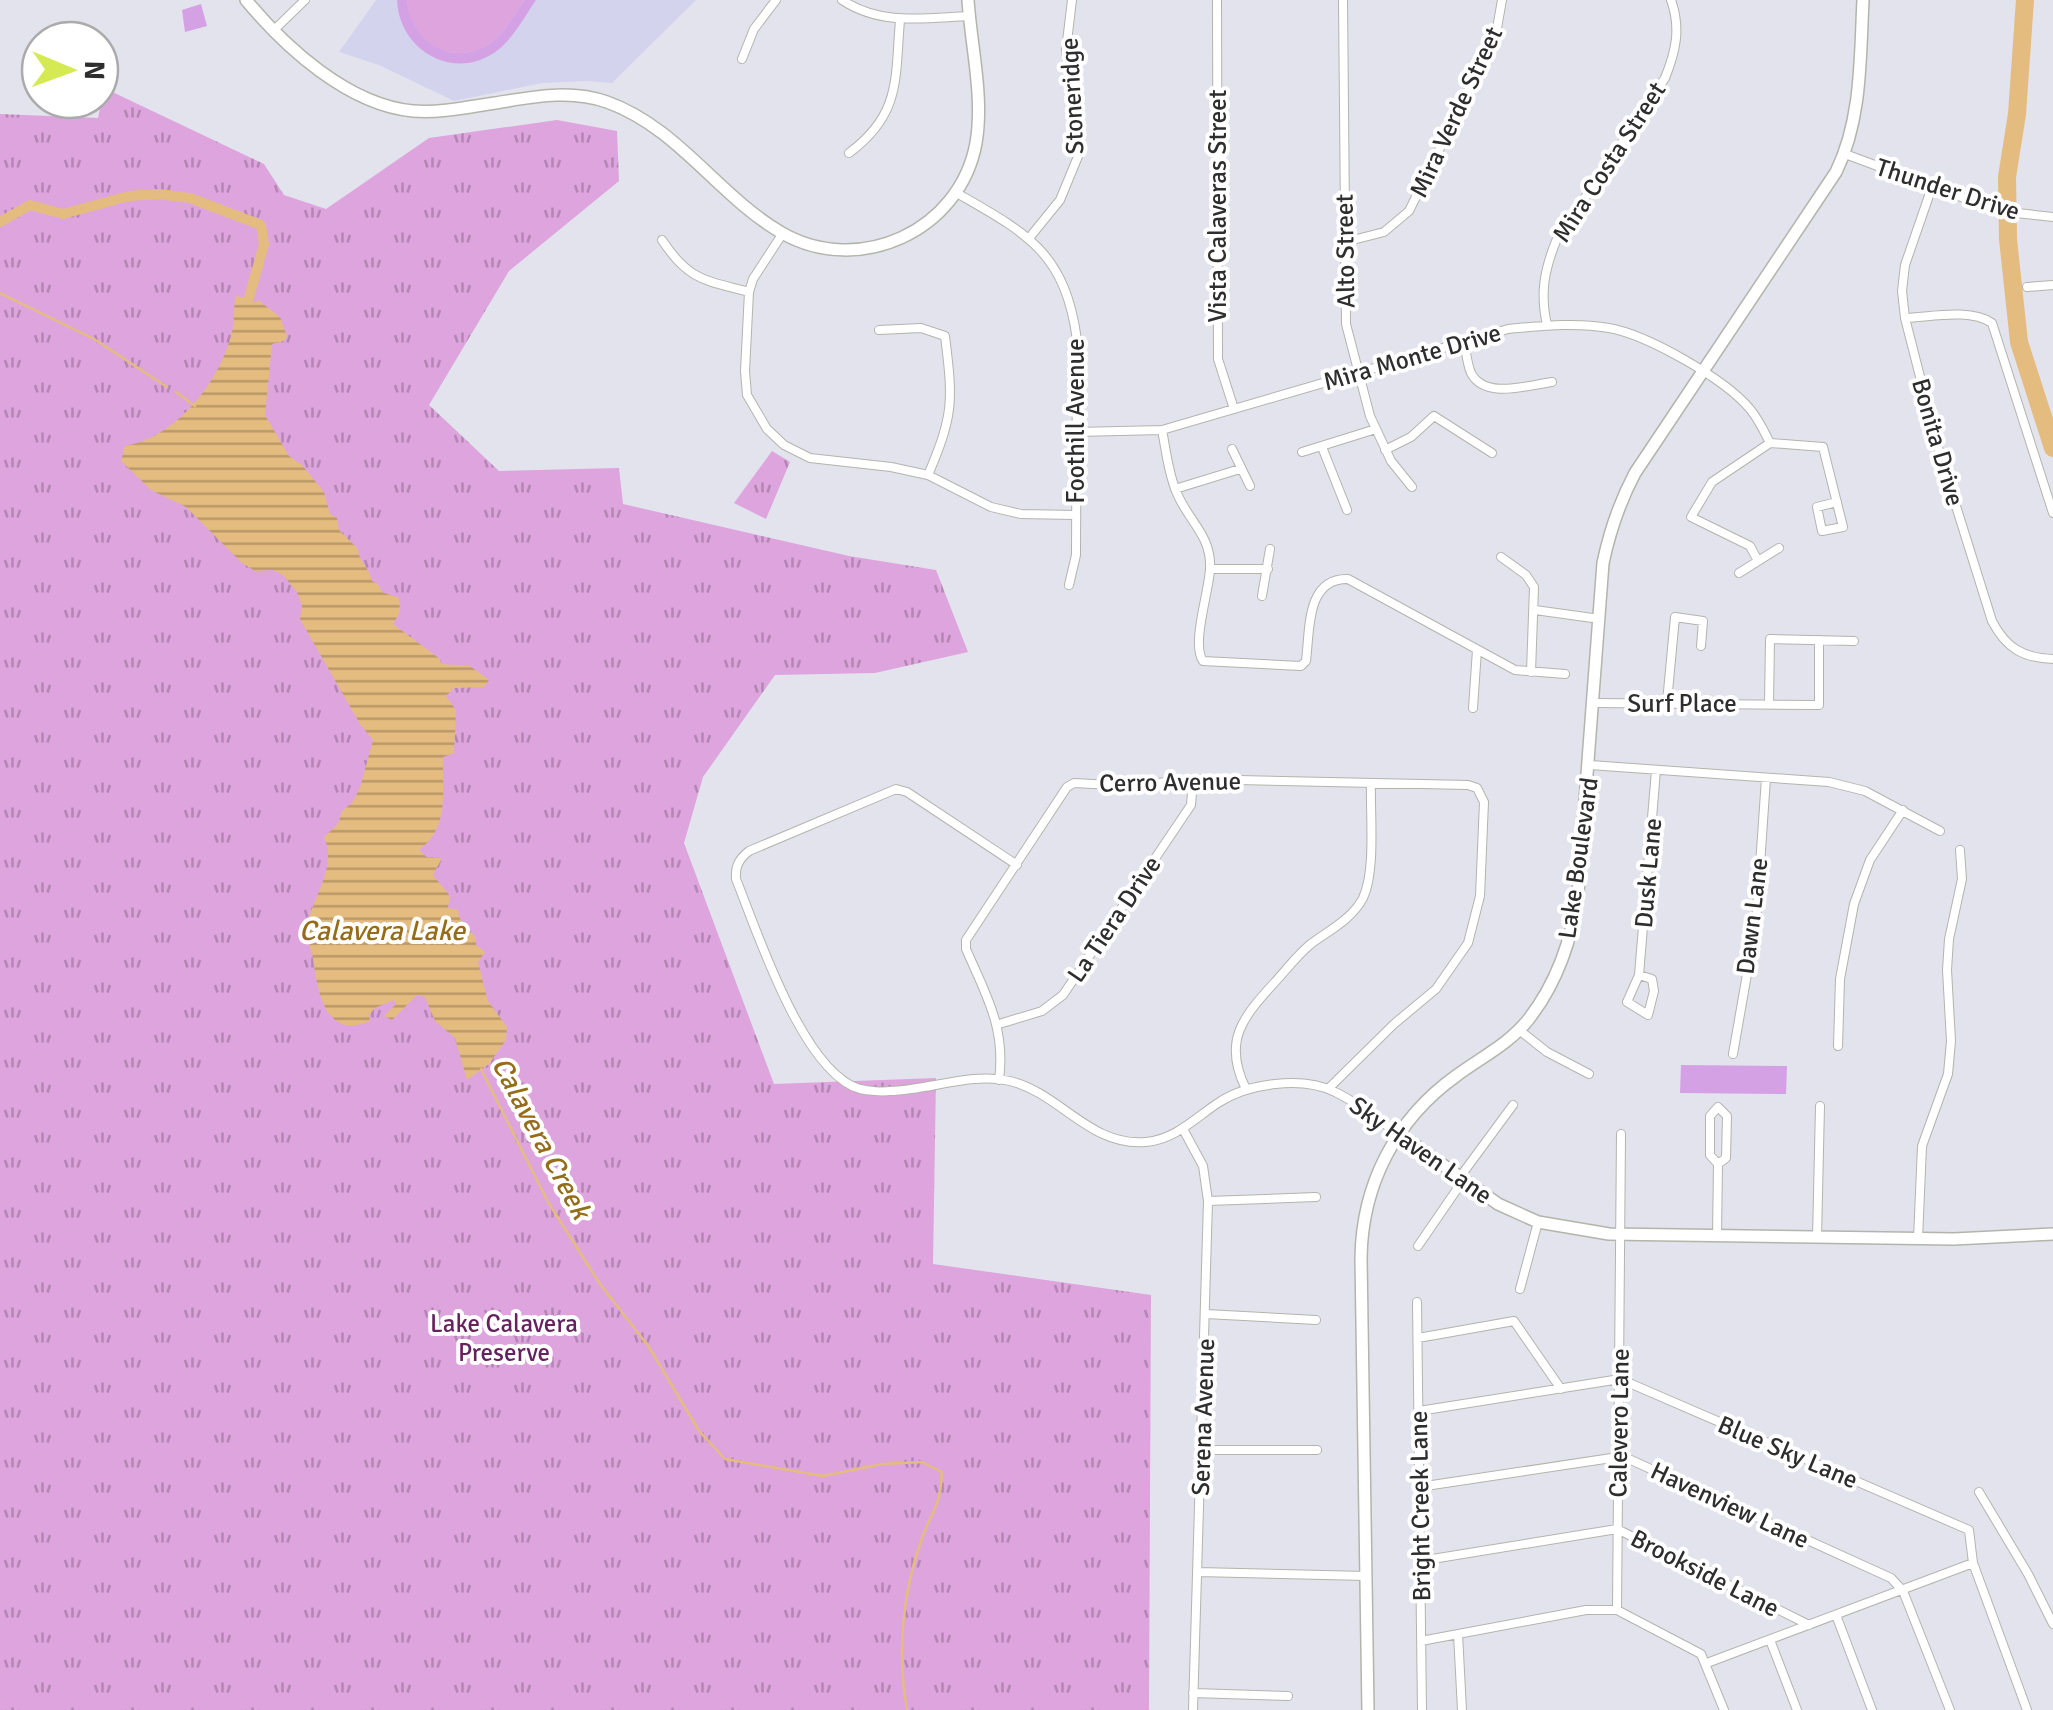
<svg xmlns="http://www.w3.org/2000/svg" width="2053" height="1710" viewBox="0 0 2053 1710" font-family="Signika,sans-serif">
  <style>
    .education { fill: #d3d3ed }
    .grass { fill: #dea4de }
    .park { fill: url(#park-tufts) }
    .pitch { fill: #d4a1e4 }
    .water { fill: url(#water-rules) }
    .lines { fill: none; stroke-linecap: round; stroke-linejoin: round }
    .stream { stroke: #e5bc7f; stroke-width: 2.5 }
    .canal { stroke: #e5bc7f; stroke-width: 10 }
    .river { stroke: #e5bc7f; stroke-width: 18 }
    .street-casing { stroke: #b3b5ab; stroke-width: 10 }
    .secondary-casing { stroke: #b3b5ab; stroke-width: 14 }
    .street { stroke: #fff; stroke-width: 8 }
    .secondary { stroke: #fff; stroke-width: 11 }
    .labels { text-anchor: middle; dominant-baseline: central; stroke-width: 8; stroke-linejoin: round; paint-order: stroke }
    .street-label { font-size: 25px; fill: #2e2e2e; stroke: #fff }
    .park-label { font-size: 25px; fill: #66225e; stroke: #fff }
    .water-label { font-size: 28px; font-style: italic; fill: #956d1a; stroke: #fff }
  </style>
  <defs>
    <pattern id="park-tufts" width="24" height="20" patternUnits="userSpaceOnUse" patternTransform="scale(2.5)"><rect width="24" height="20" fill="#dea4de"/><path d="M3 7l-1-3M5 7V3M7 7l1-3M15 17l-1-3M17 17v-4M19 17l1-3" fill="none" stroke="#b486b4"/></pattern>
    <pattern id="water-rules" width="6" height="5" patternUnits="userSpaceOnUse" patternTransform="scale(2.5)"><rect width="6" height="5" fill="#e5bc7f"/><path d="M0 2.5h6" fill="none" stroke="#ba9968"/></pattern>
  </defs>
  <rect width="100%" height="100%" fill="#e2e3ed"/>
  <path class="education" d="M376,0H696L612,83L587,81L542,83L454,101L379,65L339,52Z"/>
  <path class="grass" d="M407,0H525C514,14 504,35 489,44C451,68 410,41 407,0Z"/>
  <path class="park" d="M104,88L264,164L284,195L326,209L429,138L557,120L617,131L619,181L509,271L429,405L499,471L619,468L623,504L849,556L936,570L968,652L875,673L775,675L703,777L684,843L774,1084L936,1078L933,1264L1151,1295L1149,1710H0V114L98,118Z
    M772,451L790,462L766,519L734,503Z"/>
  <path class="pitch" d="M397,0H407C411,41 451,68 489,44C504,35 514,14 525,0H536C525,16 514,37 498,50C455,83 399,51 397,0Z
    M201,4L207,26L185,32L182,10Z
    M1681,1065L1787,1066L1786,1094L1680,1093Z"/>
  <path class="water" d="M236,296L249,298L255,303L258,300L280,317L287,336L284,341L272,344L265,415L289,456L302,465L324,492L330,514L337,518L339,530L358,549C358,561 370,568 372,581L378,584L382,592L399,598L400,612L393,624L440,659L441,664L470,666L489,680L484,687L454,688L446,696L456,710L454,753L443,757C442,792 450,827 419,850L427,857L442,858L433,875L450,896L448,908L458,910L460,919L476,938V945L485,952L478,962L488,1001L507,1027L506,1040L489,1064L467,1080L455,1038L435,1021L425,997L417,995L392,1020L384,1016L396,1004L394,1000L375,1008L369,1015L370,1021C325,1040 318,992 313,959C312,949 305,939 306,928C312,899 338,867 324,837L338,824L342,811L352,803L360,788L373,740L360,724L300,619L302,606L297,592L283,575L273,570L255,571L242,563L186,507L151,490L121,461L125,446C178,437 222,379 233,328C235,318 233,307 236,296Z"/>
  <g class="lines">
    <path class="stream" d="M0,293L94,339L167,387
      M176,392L195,406
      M481,1069L548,1202L600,1284L649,1347L699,1431L725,1459L823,1476L882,1464L922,1462L942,1472C940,1508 933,1508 922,1538C902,1593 897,1653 907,1710"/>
    <path class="canal" d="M0,222L30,205L63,214L129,196L159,194L190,198L261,225L264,244L249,298"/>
    <path class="river" d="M2025,0L2017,114L2007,177L2008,239L2019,342L2053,448"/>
    <defs>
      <path id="street" d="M842,0C881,26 924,18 969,16
        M1217,0L1218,359L1234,409
        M1343,0L1346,324L1370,416L1391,461L1412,487
        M273,31L305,0
        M742,59L754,29L776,0
        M849,153C901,114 895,80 900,20
        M1845,154L1999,211L2053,217
        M1932,187L1905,265L1902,291L1905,318L1940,455L1992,621C2006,648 2023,658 2053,659
        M955,192C1026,233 1065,251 1077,340L1076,555L1069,585
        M783,233L753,279L749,292L745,371L747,395L767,429L784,445L810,458L891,467L928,475L991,507L1021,514L1076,515
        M1030,237L1060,200L1079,154L1066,50L1072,0
        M662,240C689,281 705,280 749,292
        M1345,242L1384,232L1409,211L1496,34L1502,0
        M2027,287L2053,285
        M1905,318C1931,317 1970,308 1992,323L2053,513
        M1547,325C1540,294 1544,271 1556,241L1665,78C1676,51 1681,28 1671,0
        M879,330L921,328L945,336C953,401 954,414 928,475
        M1464,341C1466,351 1467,364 1471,373C1485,400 1528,385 1552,382
        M1162,430C1166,450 1168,472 1176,491C1187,520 1212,535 1210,569C1209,592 1191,644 1203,661L1301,666L1306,661C1310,629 1306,578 1348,579L1515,670L1565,674
        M1077,432L1162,430L1508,329C1542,326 1575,322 1609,328C1648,335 1725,379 1750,409C1759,420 1764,431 1770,443
        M1770,443L1823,447L1843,527L1822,531L1817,507L1837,502
        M1322,447L1347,510
        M1232,449L1250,486
        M1385,450L1411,437L1434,416L1492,453
        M1302,452L1376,429
        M1175,489L1240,469
        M1501,557L1526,575L1534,587L1531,672
        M1758,561L1750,546L1691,517L1712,482L1770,443
        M1210,569H1268
        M1739,573L1779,548
        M1262,596L1270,549
        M1535,610L1600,619
        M1667,702L1675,617L1703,621L1701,646
        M1595,703L1819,705V640
        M1769,704L1770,639L1854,641
        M1473,708L1477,650
        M1590,765L1829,782L1865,791L1940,831
        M1017,865L907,792L896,789L749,851C739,859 735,866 736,879C757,931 803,1073 860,1089C868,1091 882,1092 890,1091C930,1090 971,1072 1010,1081C1060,1093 1090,1147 1146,1142C1176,1139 1195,1118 1218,1103C1248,1083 1302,1076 1335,1092C1357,1102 1377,1120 1398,1133
        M1639,975L1652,979L1654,991L1648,1015L1627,1002L1639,975L1656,770
        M999,1024L1042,1011L1063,995L1191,805L1193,779
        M1519,1030L1547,1052L1589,1074
        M1838,1046L1840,979L1854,904L1870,860L1903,810
        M1733,1054L1756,923L1766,778
        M999,1080C1006,1028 986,995 966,949V940L1067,787L1074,783L1131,786L1193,779L1468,785L1477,788L1484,802L1480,896L1468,943L1436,989L1394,1024L1328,1089
        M1246,1089C1222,1041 1243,1017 1275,982C1287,969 1298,954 1312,943C1330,930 1352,919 1363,898C1376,871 1370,814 1371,784
        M1183,1129L1203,1166L1208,1201L1193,1710
        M1460,1177L1513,1105
        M1208,1201L1316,1197
        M1717,1236L1718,1164L1710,1155V1116L1718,1107L1727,1116L1726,1158L1718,1164
        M1817,1238L1820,1106
        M1918,1239L1922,1146L1948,1074L1951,1041L1947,970L1949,939L1962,879L1960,850
        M1418,1246L1464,1179
        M1520,1289L1538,1222
        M1417,1302L1422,1710
        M1206,1314L1316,1320
        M1418,1338L1514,1321L1561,1389
        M1419,1411L1620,1379L1969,1530L1973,1563L2027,1710
        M1202,1450H1317
        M1419,1487L1618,1457L1631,1460L1891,1578L1903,1591L1950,1710
        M1979,1492L2028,1574L2053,1624
        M1420,1561L1617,1529L1809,1625
        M1198,1572L1366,1576
        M1617,1610L1621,1134
        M1836,1615L1872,1710
        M1458,1634L1462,1710
        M1770,1640L1797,1710
        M1421,1641L1586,1610H1617L1701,1654L1724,1710
        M1707,1663L1973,1563
        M1193,1693L1288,1696"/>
      <path id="secondary" d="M246,0C285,47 348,105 413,111C441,113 468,107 495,103C533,97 570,89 607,102C679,128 718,196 782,233C859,277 960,231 976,143C984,97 971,46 968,0
        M1398,1133L1498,1204L1538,1222L1609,1234L1954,1239L2053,1234
        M1368,1710L1361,1258C1362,1184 1396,1119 1456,1076C1480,1058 1509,1044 1528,1020C1557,983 1572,940 1578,893L1603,563C1610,530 1619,503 1635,473L1836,172C1862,119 1860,58 1863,0"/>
    </defs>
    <use href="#street" class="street-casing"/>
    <use href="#secondary" class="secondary-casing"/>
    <use href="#street" class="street"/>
    <use href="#secondary" class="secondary"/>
  </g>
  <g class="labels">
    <g class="street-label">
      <text transform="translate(1072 96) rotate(-93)">Stoneridge</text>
      <text transform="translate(1456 112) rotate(-65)">Mira Verde Street</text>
      <text transform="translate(1609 162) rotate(-57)">Mira Costa Street</text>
      <text transform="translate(1948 189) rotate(18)">Thunder Drive</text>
      <text transform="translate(1217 206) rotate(-90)">Vista Calaveras Street</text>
      <text transform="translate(1345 251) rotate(-91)">Alto Street</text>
      <text transform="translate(1412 357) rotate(-16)">Mira Monte Drive</text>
      <text transform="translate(1075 421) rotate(-90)">Foothill Avenue</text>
      <text transform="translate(1938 442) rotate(74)">Bonita Drive</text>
      <text x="1682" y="703">Surf Place</text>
      <text transform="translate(1170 782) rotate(-1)">Cerro Avenue</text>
      <text transform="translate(1578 858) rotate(-82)">Lake Boulevard</text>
      <text transform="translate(1648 873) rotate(-85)">Dusk Lane</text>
      <text transform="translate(1752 916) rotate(-83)">Dawn Lane</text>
      <text transform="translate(1114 919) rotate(-56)">La Tiera Drive</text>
      <text transform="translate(1421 1150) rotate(35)">Sky Haven Lane</text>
      <text transform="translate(1203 1417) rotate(-88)">Serena Avenue</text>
      <text transform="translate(1619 1423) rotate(-89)">Calevero Lane</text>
      <text transform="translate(1788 1452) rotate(23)">Blue Sky Lane</text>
      <text transform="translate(1730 1505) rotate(25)">Havenview Lane</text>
      <text transform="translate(1420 1506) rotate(-91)">Bright Creek Lane</text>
      <text transform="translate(1705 1573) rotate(27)">Brookside Lane</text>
    </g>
    <g class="park-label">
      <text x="504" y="1323">Lake Calavera<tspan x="504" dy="29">Preserve</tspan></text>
    </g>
    <g class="water-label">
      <text x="382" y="931">Calavera Lake</text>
      <text transform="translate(541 1138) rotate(62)">Calavera Creek</text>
    </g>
  </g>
  <g transform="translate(70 70) rotate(91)"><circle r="48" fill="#ffffff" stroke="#ababab" stroke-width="2.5"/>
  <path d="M0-8L18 38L0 25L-18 38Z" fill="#d5ea52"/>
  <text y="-15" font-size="28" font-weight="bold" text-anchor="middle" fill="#2e2e2e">N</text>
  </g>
</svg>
